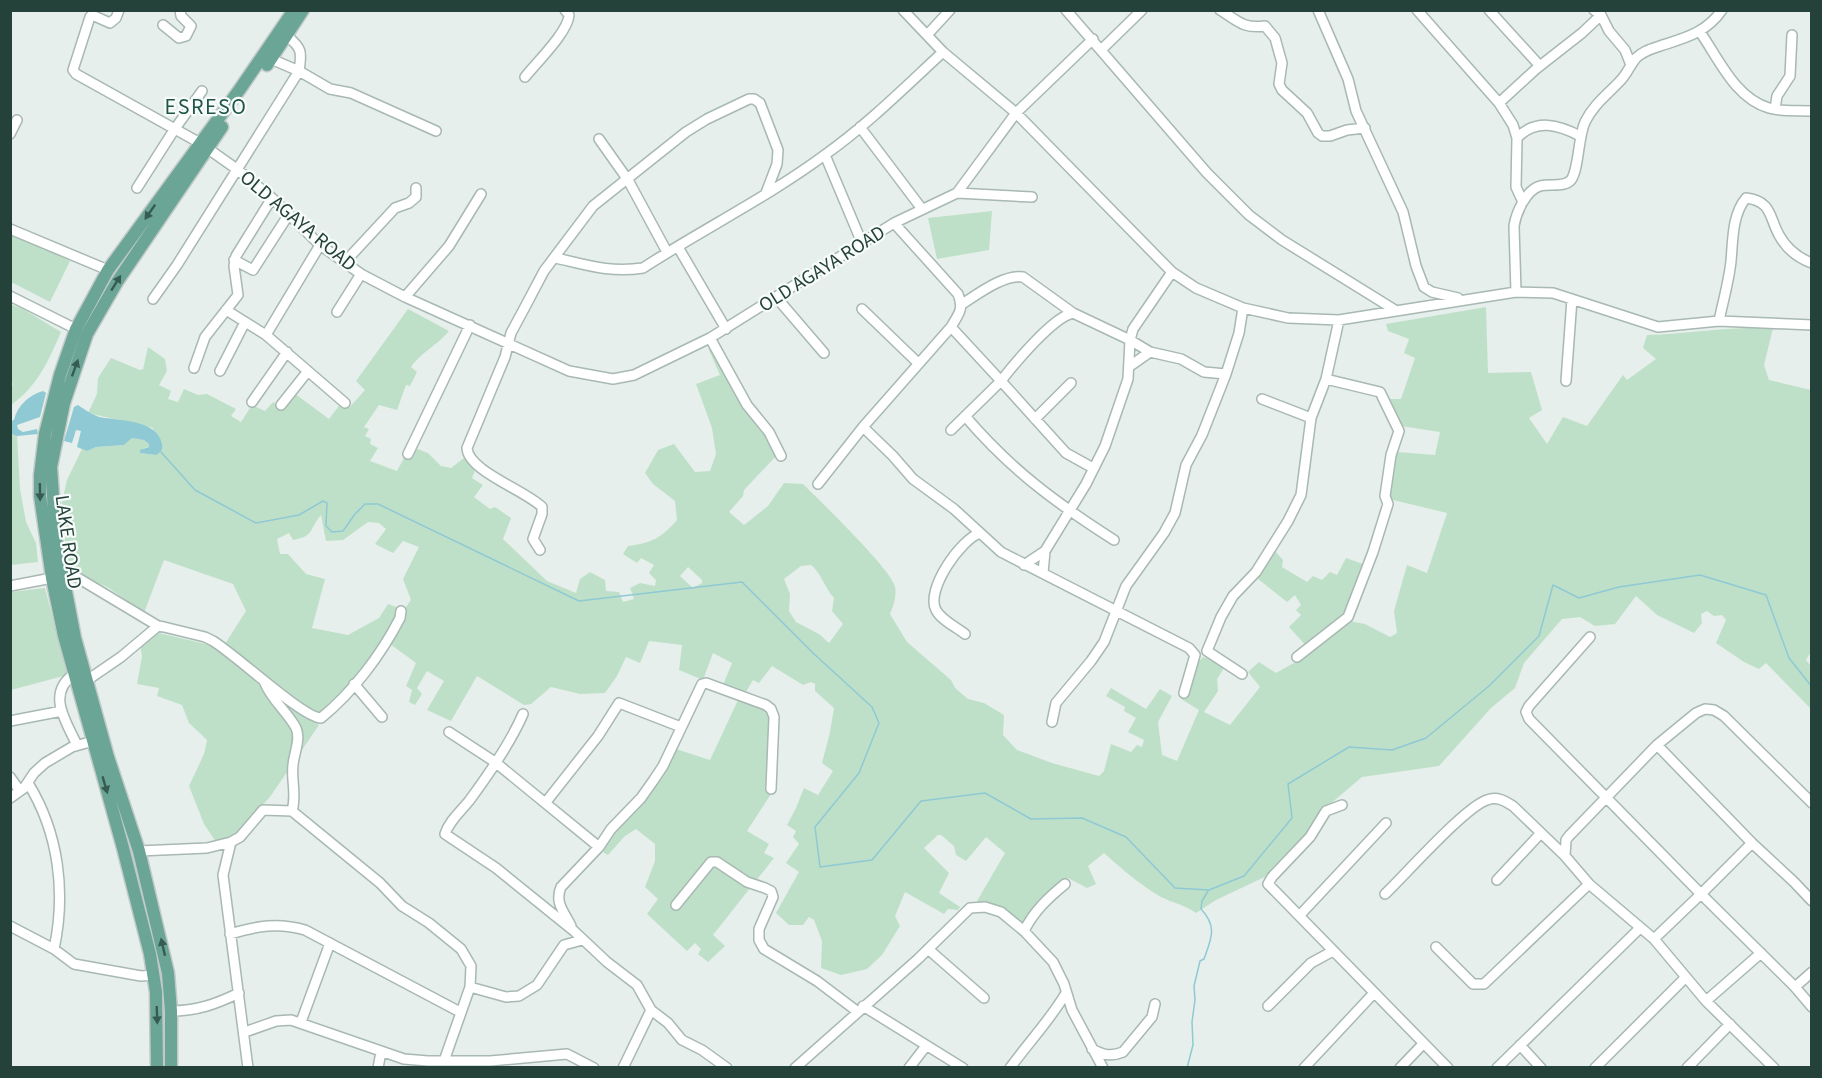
<svg xmlns="http://www.w3.org/2000/svg" width="1822" height="1078" viewBox="0 0 1822 1078" font-family="'Source Sans 3',sans-serif">
  <style>
    .green { fill: #bfe0c8; fill-rule: evenodd }
    .water { fill: #8ec9d4 }
    .lines { fill: none; stroke-linecap: round; stroke-linejoin: round }
    .stream { stroke: #8ec9d4; stroke-width: 1.5 }
    .minor-casing { stroke: #a8b8b2; stroke-width: 12 }
    .major-casing { stroke: #c2cac8; stroke-width: 15 }
    .minor { stroke: #fff; stroke-width: 9 }
    .major { stroke: #6aa596; stroke-width: 12 }
    .oneway { fill: #365b51 }
    .labels { text-anchor: middle; dominant-baseline: central; stroke-width: 4.5; stroke-linejoin: round; paint-order: stroke }
    .street-label { font-size: 20px; fill: #24423a; stroke: #f7fbf9 }
    .quarter-label { font-size: 22px; letter-spacing: 1.5px; fill: #1f5548; stroke: #f7fbf9 }
  </style>
  <rect width="100%" height="100%" fill="#e6efeb"/>
  <path class="green" d="M992,211L989,250L937,259L928,218Z
    M10,230L70,261L50,302L11,282Z
    M10,304L23,309L61,332C49,360 37,387 11,405V388L13,384L10,380Z
    M1486,307L1488,373L1531,372L1542,410L1529,418L1547,444L1563,417L1587,426L1623,375L1627,380L1656,359L1643,348L1647,335C1689,334 1731,326 1773,328L1764,365L1769,380L1811,390L1812,650L1806,660L1811,666V709L1766,663L1759,669L1744,662L1716,643L1726,620L1722,615L1714,616L1707,611L1701,614L1702,623L1694,633L1657,615L1636,596L1615,624L1595,626L1580,617L1562,619L1524,663L1515,688L1491,708L1439,766L1362,777L1316,816L1300,845L1275,872L1216,900L1196,913C1185,905 1173,903 1161,897C1140,885 1122,869 1104,853L1088,866L1096,884L1087,888L1068,878L1052,891L1023,928L1001,910L977,901L1005,853L986,837L966,861L956,855L954,846L941,835H938L924,848L949,873L939,893L960,907L958,910L948,909L944,914L905,892L895,916L900,926L882,955L867,969L841,975L821,968L822,941L814,920L809,917L803,925H789L776,913L799,872L786,863L799,844L793,837L796,831L787,825L796,808L804,788L818,795L833,771L822,763L830,732L834,708L815,691V684L811,682L803,685L772,666L759,683L753,680L746,692L743,695L723,685L732,663L713,653L703,680L679,670L682,645L649,641L640,663L626,657L617,676L605,693L580,694L551,687L531,704L524,705L477,676L451,721L427,710L444,681L427,671L417,688L422,694L415,705L409,702L412,690L406,686L416,663L390,644L404,610L411,600L403,579L419,547L403,541L393,553L375,544L386,529L379,523L368,522L343,540L326,541L321,515C309,529 315,536 293,540L289,533L277,539L280,554H288L306,574L325,579L312,628L348,635L379,618L388,604L399,608C395,618 392,629 386,638C369,668 342,692 317,714L225,644L246,611L233,584L164,560L144,613L109,588L68,569L61,506L67,480L82,449L87,451L96,447L124,445L132,438L144,440L149,444V447L144,448L140,453L156,455L153,428L88,413L97,394L98,378L111,358L140,370L143,369L148,347L165,359L167,371L159,385L171,391L168,399L178,402L184,389L198,395L207,394L236,409L231,416L241,422L252,405L265,411L273,402L281,407L294,393L329,419L341,403L349,408L365,390L356,381L408,309L449,331C438,345 421,352 411,367L417,372L410,386L406,385L397,410L379,405L364,427L369,429L365,436L371,439L370,444L378,448L370,461L397,471L406,454L415,448L428,453L441,466L451,468L465,457L476,468L472,478L483,485L474,497L490,509L495,507L511,518L503,539L547,581L576,593L580,579L590,572L605,580L606,591L619,592L623,602L634,599L630,588L640,583L655,586L656,580L649,573L654,565L641,558L637,563L623,554L628,546C652,543 661,538 677,520L675,501L653,484L645,473L658,450L674,444L695,472L710,471L716,454L712,428L696,384L720,375L709,350L711,348L752,419L779,453L744,490L743,496L729,512L744,525L768,506L784,483L803,484C820,501 892,570 895,587C897,596 893,607 890,614L907,642L951,680L955,688L968,699L984,703L1004,715L1003,735L1017,750L1052,763L1099,776L1104,771L1111,744L1131,752L1137,745L1142,747L1144,740L1128,732L1136,718L1124,711L1125,707L1106,696L1111,688L1146,709L1160,689L1172,696L1158,722L1162,755L1177,761L1199,710L1181,699L1196,665L1203,657L1212,660L1224,668L1217,679L1218,691L1204,712L1230,725L1260,687L1248,672L1259,662L1276,673L1299,660L1310,650L1289,627L1301,615L1296,610L1301,605L1295,595L1287,602L1258,579L1275,551L1283,560L1282,567L1307,582L1313,576L1322,580L1330,572L1337,575L1346,558L1363,564L1357,599L1349,621L1365,624L1390,637L1397,633L1394,611L1407,565L1427,573L1447,513L1389,499L1390,478L1397,452L1435,455L1440,432L1401,426L1394,414L1390,399H1401L1415,358L1404,353L1409,339L1388,331L1386,324ZM811,565C822,574 824,587 834,598L832,611L843,624L829,643L819,634L796,622L789,611L790,594L784,579L801,566ZM688,567L702,580V583L693,588L680,576Z
    M10,434L17,436L20,489L26,522L36,543L38,562L11,565Z
    M45,588L67,675L11,690V592Z
    M159,633L214,646L226,652L319,725L270,797L236,833L216,842L204,824L189,786L204,754L207,740L189,723L182,705L157,696L159,688L137,684L142,656L140,645Z
    M739,698L768,709L772,716L771,794L747,831L769,844L764,853L774,858L713,935L725,946L708,962L698,954L701,949L695,943L687,951L647,914L658,899L645,887L655,861V844L636,829L625,836L608,855L604,853L603,848L652,787L676,749L710,760Z"/>
  <path class="water" d="M43,391L46,393L40,417L17,425L18,429L23,432L37,429L38,434L17,436L11,434V421L14,420C17,406 29,395 43,391Z
    M78,405C85,410 91,414 99,417C119,421 157,419 162,444C163,450 161,452 156,455L140,453V450L149,447V444L144,440L132,438L124,445L96,447L87,451L77,447L81,431L76,430L72,443L64,441L74,407Z"/>
  <g class="lines">
    <path class="stream" d="M161,452L195,490L256,523L299,515L323,501L327,503L326,526L332,532L343,531L355,514L365,504H378L579,601L742,582L813,653L872,707L879,723L859,773L815,827L820,867L872,860L921,801L985,793L1031,819L1082,818L1126,837L1175,888L1209,890L1244,876L1292,818L1288,784L1349,747L1392,750L1426,738L1489,686L1539,636L1553,585L1579,598L1619,587L1700,575L1766,595L1789,658L1812,687
      M1187,1068L1193,1045L1192,1022L1195,1000L1194,986L1200,961L1204,959C1211,939 1218,927 1201,909L1202,901L1208,891"/>
    <defs>
      <path id="minor" d="M119,10L116,18L110,23L92,15L90,17L73,70L76,74L200,143
        M903,10L943,52L1016,113L1172,272L1196,288L1243,308L1288,318L1339,320L1516,292L1553,293L1658,327L1719,321L1812,325
        M1066,10L1207,173L1249,215L1282,240L1395,310
        M1220,10C1238,21 1243,29 1265,26L1275,38L1282,63L1279,84L1282,90L1307,113L1318,133L1322,136H1330L1347,130L1365,128
        M1318,10L1348,79L1356,111L1403,212L1416,266L1424,287L1432,292L1458,298
        M1417,10L1499,103L1513,125L1517,138
        M1489,10L1540,66
        M1594,10L1601,15L1609,31L1625,50L1631,65
        M163,25L179,38L186,36L191,26L181,16L180,10
        M1700,32C1719,59 1735,98 1769,108C1782,112 1798,110 1812,111
        M927,35L950,10
        M287,36C302,48 302,52 299,71L330,89L351,93L436,131
        M1102,49L1142,10
        M525,77C537,62 568,32 569,15L565,10
        M1499,103L1536,69L1582,33L1601,15
        M1775,109L1777,96L1790,76L1792,35
        M860,127L922,209
        M10,134L17,120
        M599,139L628,180L667,252
        M207,148L238,170L272,198L320,245L361,274L405,297L569,371L613,379L634,375L710,338L894,223L957,193L1016,113L1093,39
        M825,155L862,243
        M137,188L174,130L202,91
        M957,193L1032,197
        M1523,202L1516,187L1517,138C1536,118 1559,125 1580,136
        M10,229L108,270
        M678,247L726,329
        M556,258C587,265 610,273 643,268C703,229 768,197 826,154C868,124 905,87 943,52
        M234,260L253,270L289,214
        M344,263L395,208L409,203L416,197V188
        M1516,292L1514,226C1516,213 1526,190 1540,186C1549,183 1564,188 1571,180C1579,169 1578,137 1585,122C1593,105 1608,94 1620,81C1627,74 1630,65 1636,58C1643,51 1651,49 1660,46C1685,38 1706,33 1722,10
        M10,296L76,329
        M405,297L449,246L481,194
        M776,297L824,353
        M153,299L177,265L299,71L271,59
        M962,304C978,294 1004,274 1023,277L1073,313
        M862,309L918,363
        M226,310L266,335L345,403
        M337,312L361,274
        M1719,321C1723,301 1729,281 1731,261C1733,240 1732,215 1746,198C1772,201 1769,217 1779,235C1786,248 1798,258 1812,263
        M951,327L1001,381C1014,364 1053,317 1073,313L1130,340L1150,352L1181,359L1204,372L1226,374
        M266,335L320,245
        M710,338L747,405L769,432L781,456
        M1130,366L1150,352
        M194,368L205,337L238,295L234,266L236,256L272,198
        M220,371L245,322
        M1566,381L1572,299
        M1262,399L1311,418
        M252,402L287,352
        M281,405L308,371
        M965,416C1010,469 1056,503 1114,540
        M1035,419L1071,383
        M863,427L893,456L913,479L954,509L1001,552L1189,648L1195,655L1184,693
        M951,430L1001,381L1066,453L1093,468
        M408,454L470,325
        M818,484L863,427L951,327C959,313 964,310 958,294L894,223
        M540,550L533,539L542,514V507C525,490 468,471 467,448L505,357L511,333L525,307L544,271L593,206L686,132L707,119L749,99H754L760,103L778,150L777,164L766,193
        M1024,565L1045,551L1086,484L1105,446L1128,379L1130,340L1133,329L1172,272
        M1043,573L1045,551
        M63,576L73,575L158,626
        M10,586L52,578
        M965,634C956,627 941,620 936,610C925,590 961,539 980,533
        M1590,637L1529,706L1526,712L1529,719L1701,894L1752,843
        M1297,657L1348,617L1373,552L1388,504L1385,496L1391,455L1399,431L1380,392L1326,379L1339,320
        M74,674C46,694 66,721 77,745
        M1242,674L1207,651L1221,617L1233,596L1256,572L1288,521L1301,495L1311,418L1326,379
        M86,681L121,657L158,626L164,627L205,637L213,641C235,654 303,718 321,718C353,692 381,655 400,618L401,611
        M264,681C271,700 287,711 296,728C301,739 294,753 293,765C291,781 297,794 292,811
        M354,684L382,717
        M523,714C510,744 489,774 469,801C461,811 449,821 445,834L496,868L574,931L607,962L637,985L651,1010L623,1068
        M10,721L62,711
        M1052,722L1056,703L1091,661L1104,642L1126,586L1164,533L1175,513L1186,465L1202,435L1226,374L1239,333L1243,308
        M449,732L495,762L599,847
        M1657,745L1752,843L1794,882L1812,901
        M10,777L20,791
        M28,783C59,833 66,893 54,949
        M10,798L24,788L34,773L45,763L72,747L93,741
        M546,802L598,736L619,703L681,727
        M1342,805L1326,811L1310,837L1272,877L1268,884L1448,1068
        M139,851L207,848L231,842
        M1565,856L1566,840L1569,836L1657,745L1696,713L1705,709L1714,710L1724,716L1812,803
        M1497,880L1541,833
        M1385,894C1405,875 1465,807 1487,800C1497,796 1505,801 1513,806L1565,856L1589,884L1654,939L1706,1001L1774,1068
        M676,905L711,862H717L747,882L765,888L771,891L773,897L759,929V940L764,949L817,981L858,1012
        M1300,915L1386,823
        M10,926L54,949L74,964L141,976L154,975
        M571,926C565,913 554,903 561,887L599,847L611,829L641,798L653,781L663,766L702,684L706,683L766,705L771,709L774,717L771,789
        M1024,931C1034,911 1048,898 1065,884
        M230,934C257,926 278,922 305,930L460,1012
        M1654,939L1701,894L1795,987L1812,1007
        M1436,947L1473,984H1484L1589,884
        M928,949L984,998
        M470,987L506,997L519,996L537,985L564,945L582,940
        M1795,987L1812,972
        M1706,1001L1761,953
        M863,1006L963,1068
        M1268,1006L1311,963L1333,951
        M651,1010L668,1023L682,1040L702,1050L727,1068
        M171,1011C197,1011 216,1004 239,993
        M301,1022L330,943
        M245,1032L276,1021L291,1020L404,1059L428,1061H490L567,1054L594,1068
        M1520,1045L1541,1068
        M1092,1049C1103,1055 1111,1057 1123,1052L1152,1017L1155,1004
        M248,1068L223,875L231,842L240,837L263,810L292,811L380,883L402,906L429,923L461,949L471,966L470,987L444,1061
        M378,1068L381,1052
        M795,1068L918,959L970,908L985,907L1001,912L1024,931L1053,962L1064,984L1072,1010L1103,1068
        M909,1068L926,1046
        M1010,1068C1029,1042 1050,1020 1066,993
        M1304,1068L1374,993
        M1400,1068L1423,1044
        M1497,1068L1640,928
        M1595,1068L1686,977
        M1687,1068L1730,1024"/>
      <path id="major" d="M267,65L303,10
        M157,1068L156,992L150,954L123,848L64,636L52,578L40,496V475L45,434L60,375L76,329L108,270L240,89L294,10
        M171,1068V1011L168,973L139,851L108,757L75,638L56,540L51,467L64,403L87,334L117,282L222,127"/>
    </defs>
    <use href="#minor" class="minor-casing"/>
    <use href="#major" class="major-casing"/>
    <use href="#minor" class="minor"/>
    <use href="#major" class="major"/>
  </g>
  <defs><path id="oneway-solid" d="M-6-.8H1V-3.2L6.5 0L1 3.2V.8H-6Z" transform="scale(1.5)"/></defs>
  <g class="oneway">
    <use href="#oneway-solid" transform="translate(150 212) rotate(125)"/>
    <use href="#oneway-solid" transform="translate(116 283) rotate(-58)"/>
    <use href="#oneway-solid" transform="translate(75 368) rotate(-70)"/>
    <use href="#oneway-solid" transform="translate(40 492) rotate(89)"/>
    <use href="#oneway-solid" transform="translate(105 785) rotate(74)"/>
    <use href="#oneway-solid" transform="translate(163 947) rotate(-103)"/>
    <use href="#oneway-solid" transform="translate(157 1015) rotate(88)"/>
  </g>
  <g class="labels">
    <g class="street-label">
      <text transform="translate(298 221) rotate(40)">OLD AGAYA ROAD</text>
      <text transform="translate(822 269) rotate(-32)">OLD AGAYA ROAD</text>
      <text transform="translate(68 542) rotate(82)">LAKE ROAD</text>
    </g>
    <g class="quarter-label">
      <text x="206" y="107">ESRESO</text>
    </g>
  </g>
  <rect width="1822" height="1078" fill="none" stroke="#24423a" stroke-width="24"/>
</svg>
